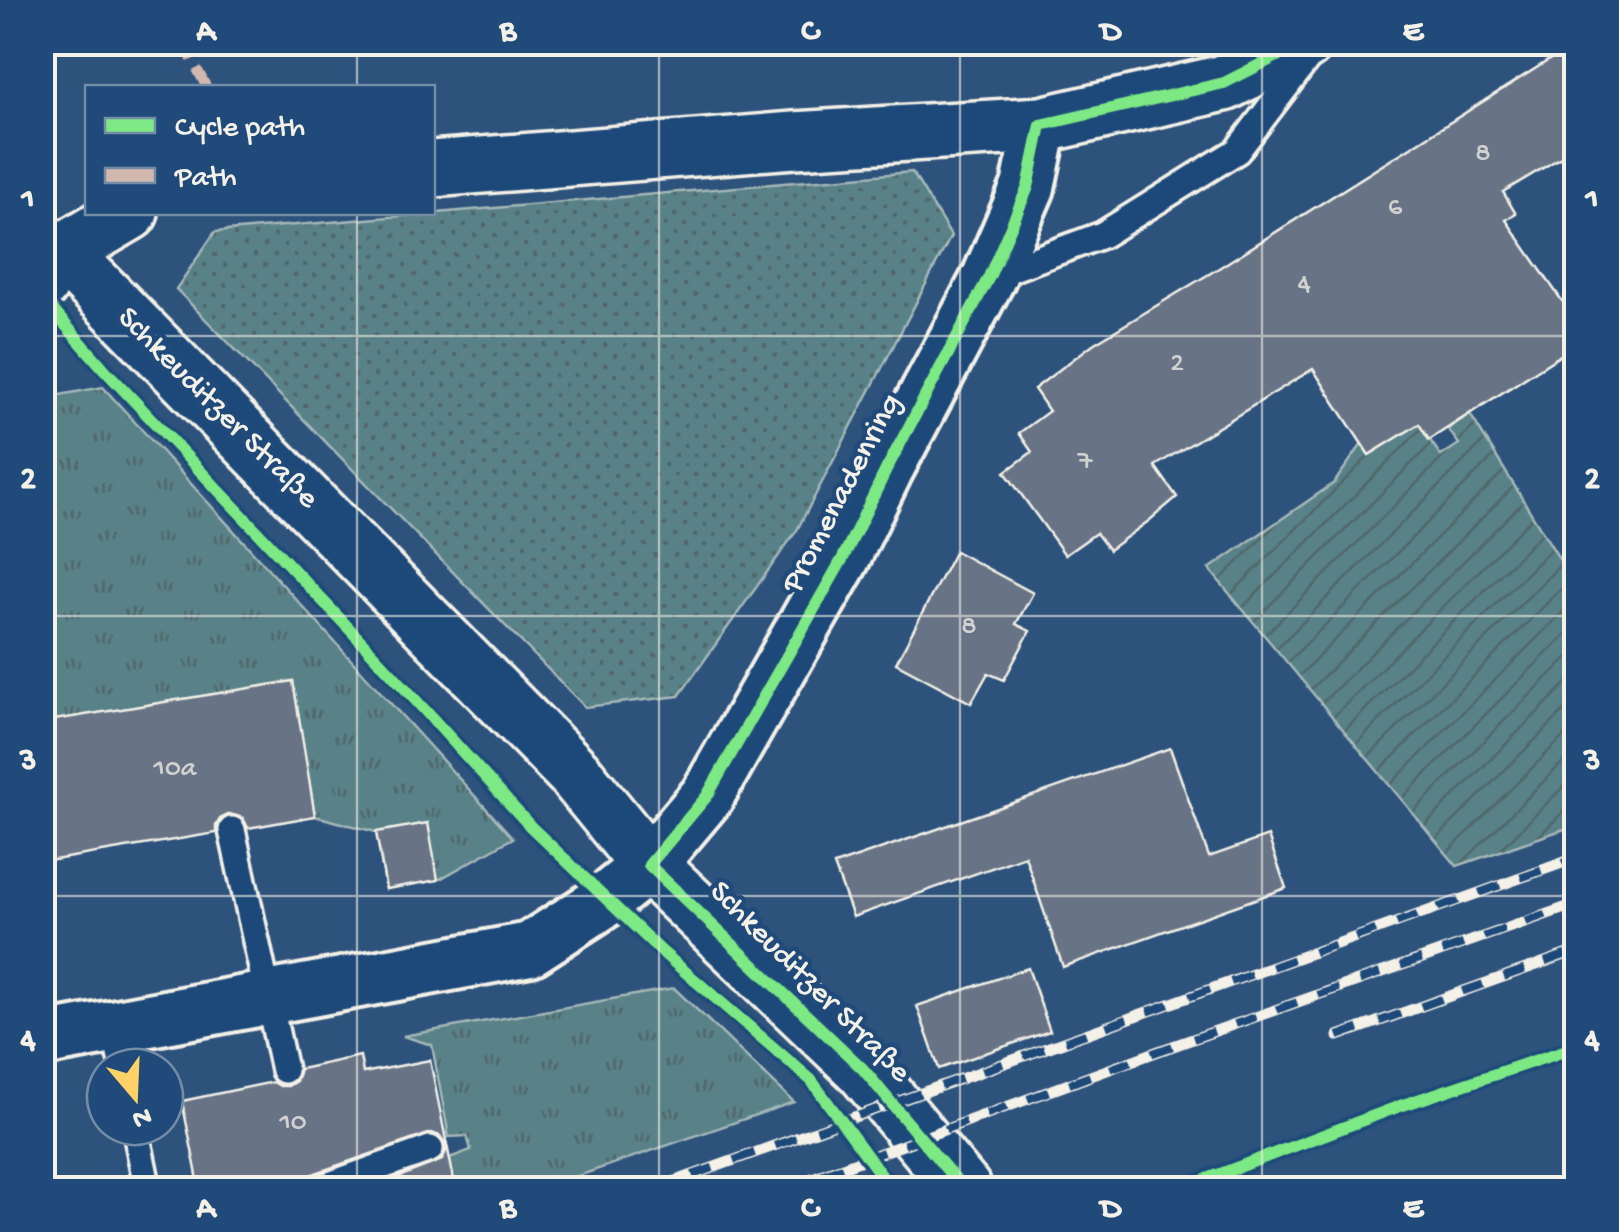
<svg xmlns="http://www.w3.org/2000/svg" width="1619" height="1232" viewBox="0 0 1619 1232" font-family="'Gochi Hand',sans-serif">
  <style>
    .grass { fill: url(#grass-tufts); stroke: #a6b9b8; stroke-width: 2.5 }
    .park { fill: url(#park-dots); stroke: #a6b9b8; stroke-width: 2.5 }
    .garden { fill: url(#garden-furrows); stroke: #a6b9b8; stroke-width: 2.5 }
    .building { fill: #677386; stroke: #f4f1e8; stroke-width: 2.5 }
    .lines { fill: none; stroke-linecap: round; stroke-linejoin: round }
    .service-casing { stroke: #f4f1e8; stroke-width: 32 }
    .minor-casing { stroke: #f4f1e8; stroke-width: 60 }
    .secondary-casing { stroke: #f4f1e8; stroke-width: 62 }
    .primary-casing { stroke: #f4f1e8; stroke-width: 62 }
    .service { stroke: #1f4a7a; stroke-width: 25 }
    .minor { stroke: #1f4a7a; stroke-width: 52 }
    .secondary { stroke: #1f4a7a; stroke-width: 55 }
    .primary { stroke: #1f4a7a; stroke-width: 55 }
    .rail-casing { stroke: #f4f1e8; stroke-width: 11 }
    .rail { stroke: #1f4a7a; stroke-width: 8; stroke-dasharray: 22; stroke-linecap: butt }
    .quiet { stroke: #d1b7ad; stroke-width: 10; stroke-dasharray: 20 10; stroke-linecap: butt }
    .cycleway-casing { stroke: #1f4a7a; stroke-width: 19 }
    .cycleway { stroke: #7ce984; stroke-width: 12 }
    .grid { fill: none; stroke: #f4f1e8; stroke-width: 2.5; stroke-opacity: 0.55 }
    .labels { text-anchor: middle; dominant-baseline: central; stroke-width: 9; stroke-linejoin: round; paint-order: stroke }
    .number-label { font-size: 28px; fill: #d1d2d0 }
    .street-label { font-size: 32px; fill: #f4f1e8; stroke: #1f4a7a }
    .neatline { fill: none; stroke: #f4f1e8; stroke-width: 4 }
    .grid-label { font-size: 32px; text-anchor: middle; font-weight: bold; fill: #f4f1e8 }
  </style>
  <defs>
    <pattern id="grass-tufts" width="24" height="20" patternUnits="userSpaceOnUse" patternTransform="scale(2.5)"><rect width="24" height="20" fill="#588188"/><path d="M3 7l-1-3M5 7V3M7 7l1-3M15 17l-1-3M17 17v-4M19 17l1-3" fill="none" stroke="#51676a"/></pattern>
    <pattern id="park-dots" width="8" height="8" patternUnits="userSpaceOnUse" patternTransform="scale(2.5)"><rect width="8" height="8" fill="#588188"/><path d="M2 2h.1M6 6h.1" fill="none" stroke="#51676a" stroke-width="1.8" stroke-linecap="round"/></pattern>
    <pattern id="garden-furrows" width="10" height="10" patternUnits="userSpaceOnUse" patternTransform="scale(2.5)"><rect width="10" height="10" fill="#588188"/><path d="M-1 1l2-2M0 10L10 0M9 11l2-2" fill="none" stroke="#51676a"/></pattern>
  </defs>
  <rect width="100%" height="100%" fill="#2d527c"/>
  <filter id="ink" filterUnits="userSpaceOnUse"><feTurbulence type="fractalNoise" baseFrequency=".01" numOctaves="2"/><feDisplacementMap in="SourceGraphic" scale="20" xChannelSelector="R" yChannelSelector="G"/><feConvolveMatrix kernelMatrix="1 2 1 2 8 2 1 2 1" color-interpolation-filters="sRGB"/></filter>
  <g filter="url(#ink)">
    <path class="grass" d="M103,387L513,838L438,880L386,889L376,832L315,816L293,681L43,722V398Z
      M674,988L794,1102L540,1189H426L420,1169L471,1150L467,1136L449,1137L432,1045L403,1036Z"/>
    <path class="park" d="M912,172L951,236L797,530L679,696L585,707L176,289L215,232Z"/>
    <path class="garden" d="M1470,414L1576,586V825L1457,866L1209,569L1334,483L1362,444L1369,455L1419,424L1441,456L1459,444L1448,429Z"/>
    <path class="building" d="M1576,43V148L1503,192L1516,214L1506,220L1576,321V345L1429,440L1419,424L1369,455L1313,369L1155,466L1177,497L1150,520L1109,550L1096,533L1065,555L1005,472L1032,452L1019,433L1049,411L1034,389L1093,344L1214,271Z
      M955,551L1033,593L1016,624L1030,631L1004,680L988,673L971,703L896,663Z
      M293,681L315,816L248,828L243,818L230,814L220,819L216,826V833L42,862V722Z
      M1170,748L1209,857L1268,836L1286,888L1063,967L1025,856L853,917L834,865Z
      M428,823L438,880L386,889L376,832Z
      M1028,968L1050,1031L939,1069L917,1006Z
      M360,1056L363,1073L430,1060L456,1190H365L442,1160L446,1151L445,1143L440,1136L432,1133L310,1175L302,1180L299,1190H200L182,1101L273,1082L280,1086H288L296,1081L300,1069Z"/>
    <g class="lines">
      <defs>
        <path id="service" d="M994,275L1102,235L1237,151L1310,55
          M232,830L284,1070
          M114,1026L123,1067
          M135,1127L148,1190
          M315,1190L430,1149"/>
        <path id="minor" d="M42,284L62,252
          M42,1040L530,949L606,900L649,865L707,796L843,558L887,468L989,277L1028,187L1041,125"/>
        <path id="secondary" d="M432,169L794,140L1041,125L1224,83L1305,42
          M62,252L130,212"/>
        <path id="primary" d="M42,242L62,252L574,773L649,865L863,1069L964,1190"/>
      </defs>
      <use href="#service" class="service-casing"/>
      <use href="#minor" class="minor-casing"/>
      <use href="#secondary" class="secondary-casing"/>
      <use href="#primary" class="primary-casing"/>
      <use href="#service" class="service"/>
      <use href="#minor" class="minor"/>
      <use href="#secondary" class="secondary"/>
      <use href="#primary" class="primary"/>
      <defs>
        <path id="rail" d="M1338,1036L1576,951
          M651,1190L1576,858
          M780,1190L1156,1052L1576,904"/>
      </defs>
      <use href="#rail" class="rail-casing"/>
      <use href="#rail" class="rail"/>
      <path class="quiet" d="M183,42L207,88"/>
      <defs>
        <path id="cycleway" d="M42,298L105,370L391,673L531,827L661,951L811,1080L892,1190
          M964,1190L863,1069L649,865L707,796L843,558L887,468L989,277L1028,187L1041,125L1224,83L1305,42
          M1178,1190L1400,1106L1576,1047"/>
      </defs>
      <use href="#cycleway" class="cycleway-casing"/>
      <use href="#cycleway" class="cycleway"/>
    </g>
  </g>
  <path class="grid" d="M357,42V88M659,42V1190M960,42V1190M1262,42V1190M357,212V1190M42,336H1576M42,616H1576M42,896H1576"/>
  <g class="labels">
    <g class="number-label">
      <text x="1483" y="154">8</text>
      <text x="1395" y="208">6</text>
      <text x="1304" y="285">4</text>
      <text x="1177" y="364">2</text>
      <text x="1085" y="462">7</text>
      <text x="969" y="627">8</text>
      <text x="175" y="769">10a</text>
      <text x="293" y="1123">10</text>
    </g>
    <g class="street-label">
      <text transform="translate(217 409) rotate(45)">Schkeuditzer Straße</text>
      <text transform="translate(843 494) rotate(-62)">Promenadenring</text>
      <text transform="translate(809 983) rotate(45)">Schkeuditzer Straße</text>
    </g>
  </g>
  <rect width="1619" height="1232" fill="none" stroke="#1f4a7a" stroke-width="110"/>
  <rect x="85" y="85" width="350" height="130" fill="#1f4a7a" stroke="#748da6" stroke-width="2.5"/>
  <rect x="105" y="118" width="50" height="15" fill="#7ce984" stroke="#748da6" stroke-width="2.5"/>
  <text x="175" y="135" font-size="30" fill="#f4f1e8">Cycle path</text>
  <rect x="105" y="168" width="50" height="15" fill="#d1b7ad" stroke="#748da6" stroke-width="2.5"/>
  <text x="175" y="185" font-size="30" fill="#f4f1e8">Path</text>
  <g transform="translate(135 1097) rotate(161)"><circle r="48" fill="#1f4a7a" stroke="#748da6" stroke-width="2.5"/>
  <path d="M0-8L18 38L0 25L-18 38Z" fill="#ffd166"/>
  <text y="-15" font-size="28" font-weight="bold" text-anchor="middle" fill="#f4f1e8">N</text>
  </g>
  <rect x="55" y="55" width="1509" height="1122" class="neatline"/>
  <g class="grid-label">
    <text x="206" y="39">A</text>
    <text x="508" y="39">B</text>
    <text x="810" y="39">C</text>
    <text x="1111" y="39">D</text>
    <text x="1413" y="39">E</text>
    <text x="28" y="207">1</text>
    <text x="1592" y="207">1</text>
    <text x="28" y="487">2</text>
    <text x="1592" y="487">2</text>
    <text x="28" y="768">3</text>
    <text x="1592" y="768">3</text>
    <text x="28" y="1048">4</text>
    <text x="1592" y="1048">4</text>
    <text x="206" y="1216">A</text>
    <text x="508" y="1216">B</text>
    <text x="810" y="1216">C</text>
    <text x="1111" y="1216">D</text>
    <text x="1413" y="1216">E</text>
  </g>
</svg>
